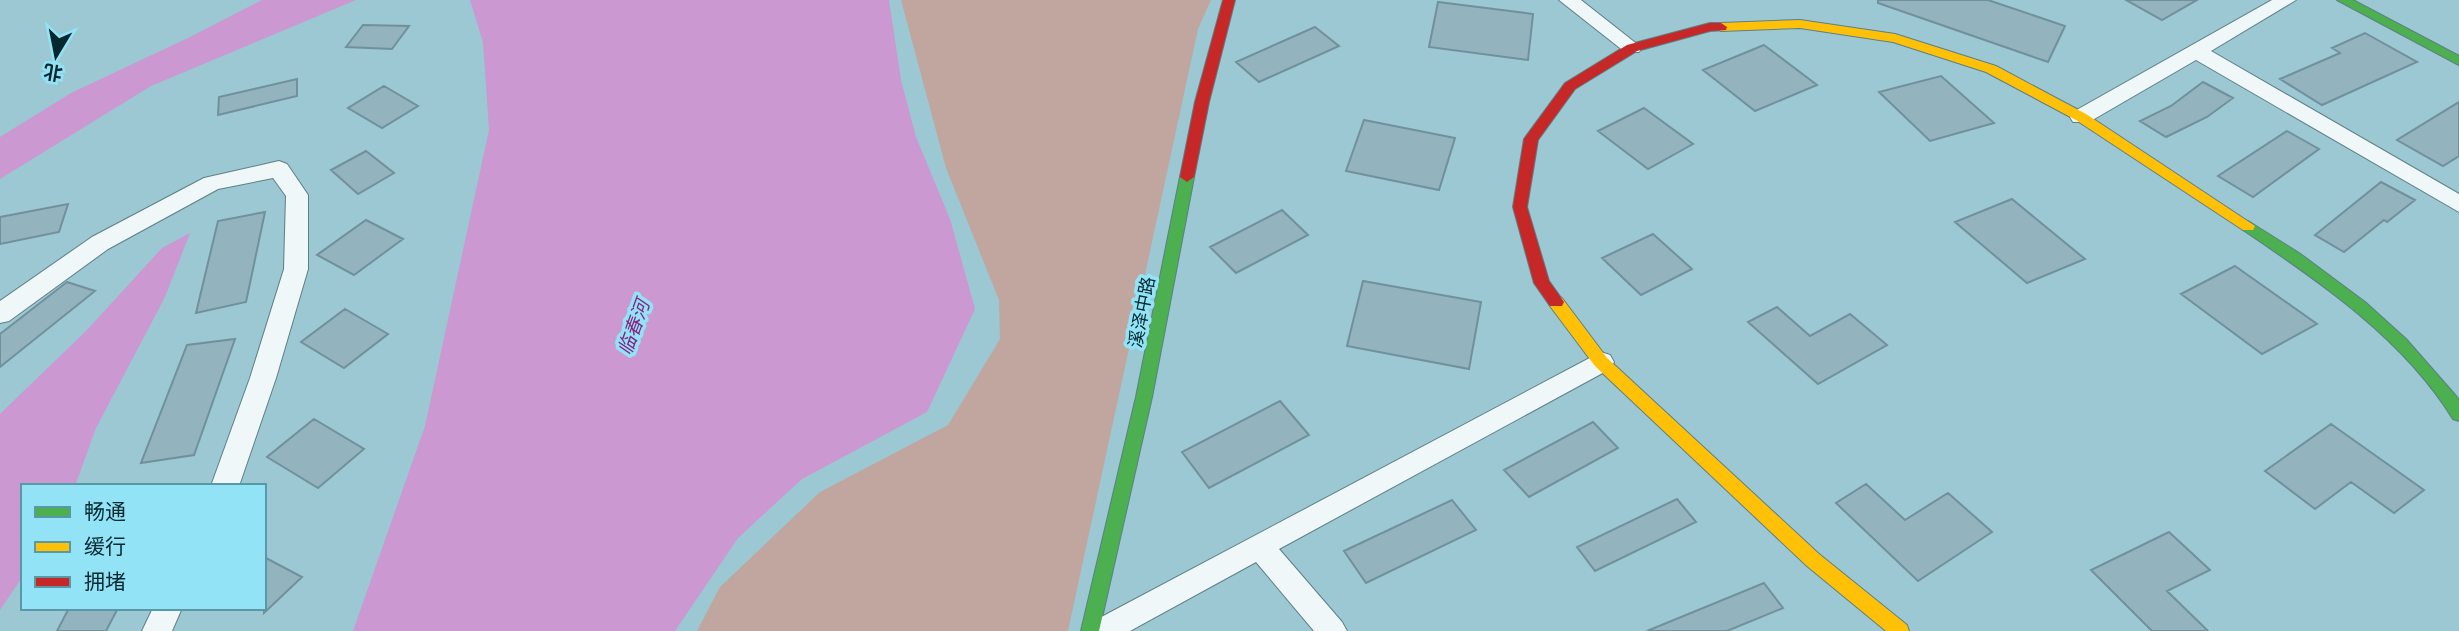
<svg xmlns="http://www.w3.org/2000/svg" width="2459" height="631" viewBox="0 0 2459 631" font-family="'PT Serif','Noto Sans SC',serif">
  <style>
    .green { fill: #c1a6a0 }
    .water { fill: #cb98d1 }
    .building { fill: #93b3bf; stroke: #70919c; stroke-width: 2 }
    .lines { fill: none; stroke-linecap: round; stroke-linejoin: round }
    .street-casing { stroke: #5d7f86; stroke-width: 2 }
    .fast-casing { stroke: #5d7f86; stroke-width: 2 }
    .slow-casing { stroke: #5d7f86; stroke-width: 2 }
    .jam-casing { stroke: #5d7f86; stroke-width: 2 }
    .street { fill: #f0f7f8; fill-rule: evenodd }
    .fast { fill: #4caf50; fill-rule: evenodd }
    .slow { fill: #ffc107; fill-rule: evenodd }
    .jam { fill: #c62828; fill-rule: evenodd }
    .labels { text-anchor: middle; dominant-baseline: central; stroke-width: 7; stroke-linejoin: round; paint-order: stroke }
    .street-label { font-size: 18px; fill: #04282f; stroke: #92e3f6 }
    .water-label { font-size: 19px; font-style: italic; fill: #8d1f80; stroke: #92e3f6 }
  </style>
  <rect width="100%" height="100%" fill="#9bc8d2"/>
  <path class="green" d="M901,0H1211L1198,29L1068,631H697L720,587L820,492L948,425L1000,339L999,300L946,168Z"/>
  <path class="water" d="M262,0H356L151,86L0,179V137L71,93L190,37Z
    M470,0H889L901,80L916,137L950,219L975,309L927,412L802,479L738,538L675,631H353L425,426L489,130L483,42Z
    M190,233L165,297L96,428L75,486H23V576L0,610V414L87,330L162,248Z"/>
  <path class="building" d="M1878,0H1988L2065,26L2048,62L1878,3Z
    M2126,0H2197L2162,20Z
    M1438,2L1533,14L1528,60L1429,47Z
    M363,25L409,26L392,49L346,47Z
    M1315,27L1339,46L1259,82L1236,62Z
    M2365,33L2417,62L2322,105L2280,79L2340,53L2332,48Z
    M1764,45L1817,85L1755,111L1703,70Z
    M1941,76L1994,123L1930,141L1879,92Z
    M297,79V96L218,115L219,97Z
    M2203,82L2233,98L2207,117L2166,137L2140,121L2171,106Z
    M384,86L418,106L382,128L348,108Z
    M2459,102V156L2443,166L2397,140Z
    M1644,108L1693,144L1648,169L1598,131Z
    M1364,120L1455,138L1439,190L1346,171Z
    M2287,131L2319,149L2253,197L2218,176Z
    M366,151L394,173L358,194L331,170Z
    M2381,182L2415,200L2387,222L2384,220L2344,252L2315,235Z
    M2012,199L2085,259L2027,283L1955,222Z
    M68,204L59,232L0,244V217Z
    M1282,210L1308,235L1236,273L1210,247Z
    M265,212L246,302L196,313L218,221Z
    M366,220L403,239L354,275L317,255Z
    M1653,234L1692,269L1641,295L1602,258Z
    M2235,266L2317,324L2262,354L2181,294Z
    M1363,281L1481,302L1469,369L1347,346Z
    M67,282L95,291L0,367V334Z
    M1777,307L1810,336L1850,314L1887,345L1818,384L1748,322Z
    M345,309L388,334L344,368L301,342Z
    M235,339L194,455L141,463L187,345Z
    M1280,401L1309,435L1209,488L1182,452Z
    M314,419L364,449L318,488L267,457Z
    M1593,422L1618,448L1529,497L1504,470Z
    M2331,424L2424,490L2394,513L2351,482L2315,509L2265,471Z
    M1866,484L1905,520L1948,493L1992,532L1918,581L1836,503Z
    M1677,499L1696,522L1595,571L1577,547Z
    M1452,500L1476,530L1366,583L1344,551Z
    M2169,532L2210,570L2167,591L2208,631H2152L2091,570Z
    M264,557L302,577L264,613Z
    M1764,583L1783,608L1727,631H1647Z
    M69,608H118L106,631H57Z"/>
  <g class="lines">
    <defs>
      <path id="street" d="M1559,0H1581L1642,48L1639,52H1625Z
        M2272,0H2296L2211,51L2459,194V212L2196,60L2089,122H2073L2070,117L2073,112Z
        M279,161L287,164L308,195V269L276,378L239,486H211L250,378L284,269L286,196L273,178L218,189L108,249L9,321L0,323V301L92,237L204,178Z
        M1601,352L1610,355L1614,362L1610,369L1279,549L1342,622L1347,631H1314L1256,562L1130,631H1087L1092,622Z
        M153,608H182L172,631H142Z"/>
      <path id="fast" d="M2337,0H2353L2459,56V65Z
        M1187,172L1194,177L1152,397L1099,631H1081L1136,397L1180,177Z
        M2248,221L2299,253L2365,302L2406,339L2456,396L2459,400V421L2453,419C2404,339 2319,281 2243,230L2241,226L2243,222Z"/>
      <path id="slow" d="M1800,20L1895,34L1996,66L2086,114L2255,226L2253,230H2243L2076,120L1986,72L1893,42L1800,28L1721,31L1715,27L1721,23Z
        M1556,296L1562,298L1607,358L1819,554L1907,625L1909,631H1886L1807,566L1595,366L1550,306L1548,302Z"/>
      <path id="jam" d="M1223,0H1235L1209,102L1194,177L1187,182L1180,177L1195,102Z
        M1710,23H1721L1727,27L1726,30L1710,31L1637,51L1575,89L1538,140L1527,207L1549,281L1564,302L1562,306H1550L1534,283L1513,207L1524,139L1565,83L1627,45Z"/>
    </defs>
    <use href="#street" class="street-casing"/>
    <use href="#fast" class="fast-casing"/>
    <use href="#slow" class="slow-casing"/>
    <use href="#jam" class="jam-casing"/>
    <use href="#street" class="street"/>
    <use href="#fast" class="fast"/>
    <use href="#slow" class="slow"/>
    <use href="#jam" class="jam"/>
  </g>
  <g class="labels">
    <g class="street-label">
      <text transform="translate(1141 312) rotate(-79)">溪泽中路</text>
    </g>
    <g class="water-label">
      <text transform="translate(633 327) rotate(-70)">临春河</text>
    </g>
  </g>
  <rect x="21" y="484" width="245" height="126" fill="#92e3f6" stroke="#5998a6" stroke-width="2"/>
  <rect x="35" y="507" width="35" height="10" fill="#4caf50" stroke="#5998a6" stroke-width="2"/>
  <text x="84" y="519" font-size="21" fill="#04282f">畅通</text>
  <rect x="35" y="542" width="35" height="10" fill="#ffc107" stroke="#5998a6" stroke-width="2"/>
  <text x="84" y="554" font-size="21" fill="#04282f">缓行</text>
  <rect x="35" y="577" width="35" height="10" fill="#c62828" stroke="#5998a6" stroke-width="2"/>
  <text x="84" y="589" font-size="21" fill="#04282f">拥堵</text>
  <g transform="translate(56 56) rotate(190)" stroke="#92e3f6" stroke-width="5" paint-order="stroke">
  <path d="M0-5L12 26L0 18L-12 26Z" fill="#04282f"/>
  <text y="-10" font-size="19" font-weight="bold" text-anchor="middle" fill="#04282f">北</text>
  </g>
</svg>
